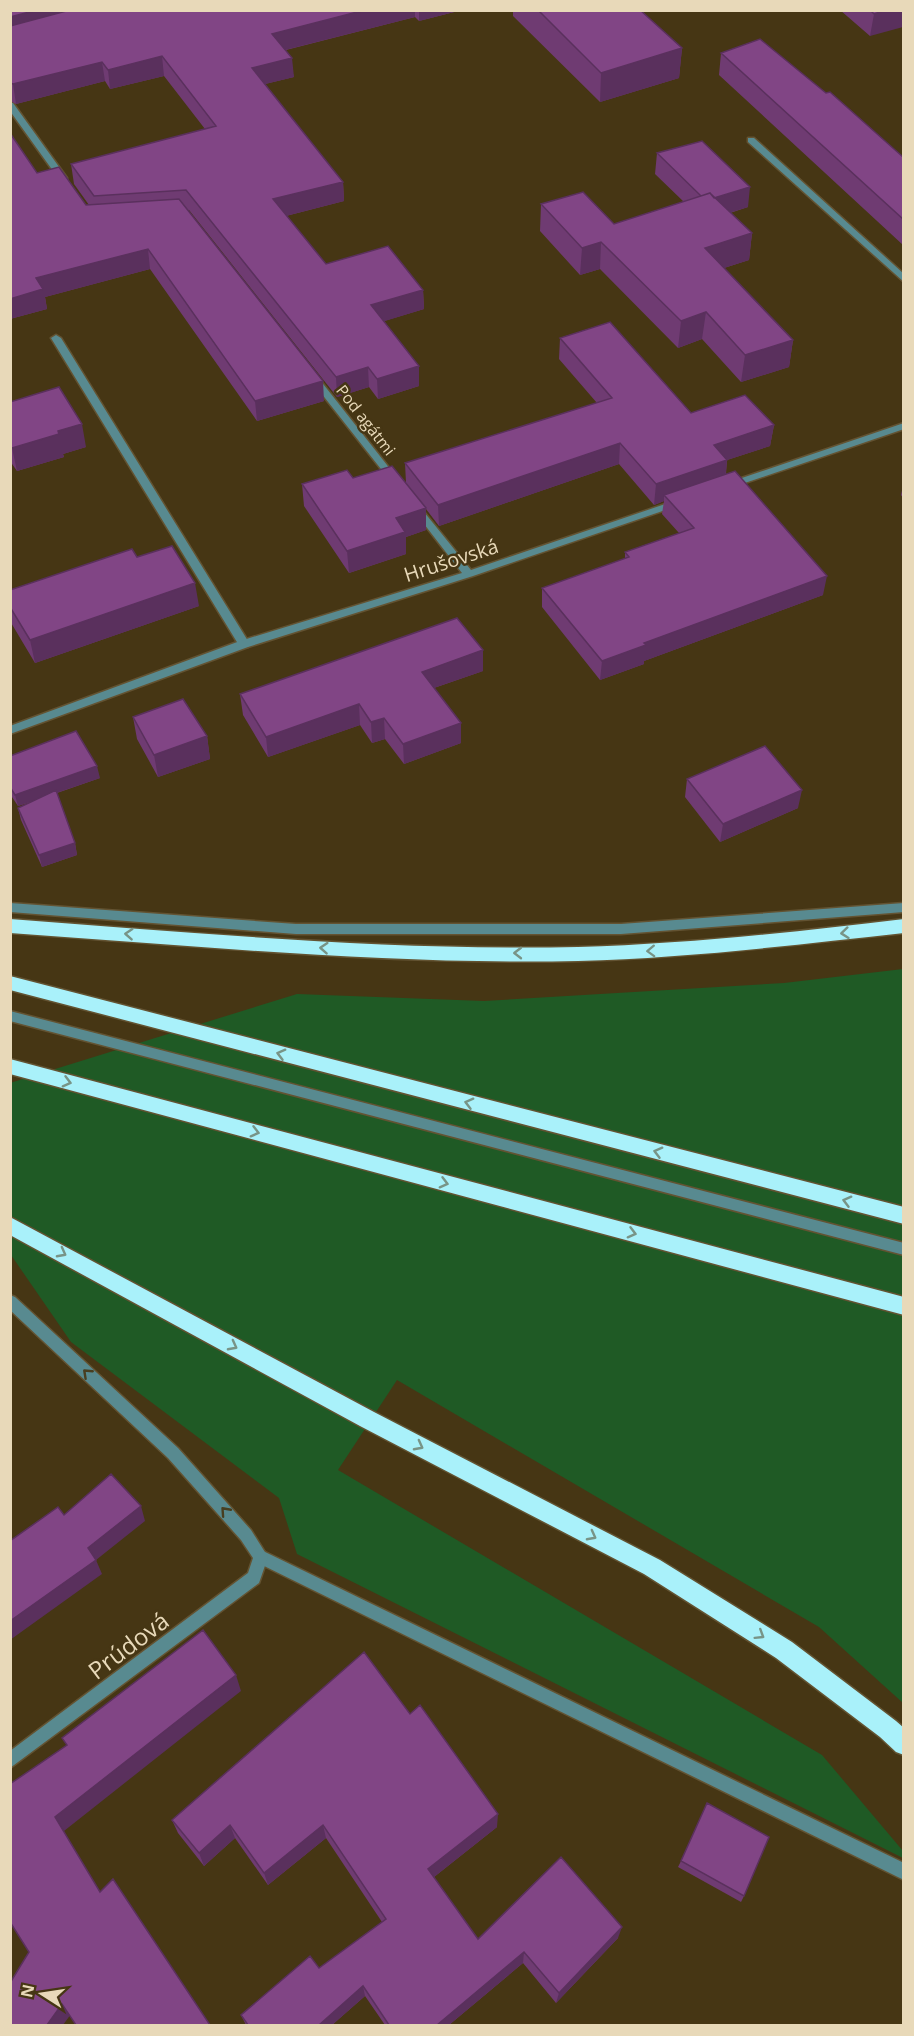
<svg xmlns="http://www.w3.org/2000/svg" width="914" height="2036" viewBox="0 0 914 2036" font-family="'Open Sans',sans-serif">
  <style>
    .green { fill: #1f5a25 }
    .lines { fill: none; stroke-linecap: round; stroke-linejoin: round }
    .lane-casing { stroke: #635332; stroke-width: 3 }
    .street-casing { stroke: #635332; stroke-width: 3 }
    .highway-casing { stroke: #635332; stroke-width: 3 }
    .lane { fill: #588a90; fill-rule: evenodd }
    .street { fill: #588a90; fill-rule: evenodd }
    .highway { fill: #a9f1fa; fill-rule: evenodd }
    .wall { fill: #6f3b72 }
    .shaded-wall { fill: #5a305d }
    .building { fill: #814585; stroke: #5a305d; stroke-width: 1.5 }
    .oneway { stroke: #789487 }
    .oneway2 { stroke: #483e20 }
    .labels { text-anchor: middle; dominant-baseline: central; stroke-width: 5; stroke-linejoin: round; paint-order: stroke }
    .far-street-label { font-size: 16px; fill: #e8d9b9; stroke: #463614 }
    .street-label { font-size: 20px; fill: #e8d9b9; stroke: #463614 }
    .near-street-label { font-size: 24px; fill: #e8d9b9; stroke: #463614 }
  </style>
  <rect width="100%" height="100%" fill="#463614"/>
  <path class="green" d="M903,969V1703L819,1627L397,1380L338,1470L822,1755L903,1851V1858L297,1554L279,1498L71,1342L11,1255L10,1083L297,994L484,1001L784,983Z"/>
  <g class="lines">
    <defs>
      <path id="lane" d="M56,335L61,338L248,641L249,644L248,647H240L51,338Z
        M10,903L296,924H621L904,903V912L621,934H296L10,912Z
        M10,1011L904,1243V1255L10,1021Z
        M261,1550L904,1863V1880L256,1562L254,1557L256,1552Z"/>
      <path id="street" d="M10,103H13L67,178V182H61L10,111Z
        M748,138H754L904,274V282L748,142Z
        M313,374L316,375L398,479V483H392L310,379V375Z
        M904,423V429L733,487H727L725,485L727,483Z
        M677,500L680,501V505L473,576L248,647L10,734V726L240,641L462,573L414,511V507H420L471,570Z
        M10,1295L15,1297L178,1448L251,1530L268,1557L259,1583L10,1768V1751L248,1573L253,1558L241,1540L168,1458L10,1310Z"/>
      <path id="highway" d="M10,919C199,933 388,951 578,947C687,944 795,932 904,919V933C795,945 687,958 578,961C388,965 199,946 10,933Z
        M10,976L904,1207V1224L10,990Z
        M10,1059L904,1297V1315L10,1074Z
        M10,1217L374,1412L660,1560L792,1642L896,1721L904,1728V1755L896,1752L880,1737L776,1658L644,1574L360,1426L10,1235Z"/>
    </defs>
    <use href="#lane" class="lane-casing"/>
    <use href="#street" class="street-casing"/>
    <use href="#highway" class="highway-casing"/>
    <use href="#lane" class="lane"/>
    <use href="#street" class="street"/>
    <use href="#highway" class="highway"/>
  </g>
  <path class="wall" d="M10,10H462L419,21L415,17L286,50L294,77L265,84L343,182L344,201L286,216L326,264L423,290L424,309L384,321L419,366V386L378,399L369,387L337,397L189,210H187L324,401L257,421L150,269L45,297L47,309L10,319V133L37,173L86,205H89L74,184L71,164L205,129L164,76L110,89L105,81L16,104L10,101Z
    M513,10H640L682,48L679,78L600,102L513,16Z
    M840,10H903L870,36Z
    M721,53L903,157V245L719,75Z
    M657,153L748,207L730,213L752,233L749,260L724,268L793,340L789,367L741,382L702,339L678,348L600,269L580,275L540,231L541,204L614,224L684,202L655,174Z
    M560,338L691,413L774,425L770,446L727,460L726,474L823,595L644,661V664L600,680L542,607V588L625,559V552L679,533L662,514L664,501L654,505L619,464L439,526L426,509V530L406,537V554L349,573L304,506L302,484L353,478L406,483L405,463L597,403L559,359Z
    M10,402L86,447L63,454L64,457L17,471L10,461Z
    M903,486V498L901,495Z
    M137,557L199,606L35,663L10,621V590Z
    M483,671L434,688L461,743L404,764L385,739L372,743L360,725L268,757L243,715L240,694Z
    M133,717L207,736L210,759L158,777L137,739Z
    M10,756L100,778L57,793L75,843L77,855L42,867L21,820L18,808L31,802L18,806L10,794Z
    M687,779L798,808L720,842L685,797Z
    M410,1714L497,1827L434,1877L478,1939L618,1938L556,2003L523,1963L449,2025H385L365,1996L332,2025H246L241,2015L319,1968L382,1922L326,1838L268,1885L235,1838L204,1866L178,1833L172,1820Z
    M681,1861L744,1896L741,1902L678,1867Z"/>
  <path class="shaded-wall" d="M37,10H114L10,38V17Z
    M365,10H415V17L273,53L272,34Z
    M419,10H462L419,21Z
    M885,10H903V27L870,36L874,14Z
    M682,48L679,78L600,102L601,73Z
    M162,56L164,76L110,89L108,70Z
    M292,58L294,77L253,87L252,68Z
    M102,62L105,81L16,104L13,84Z
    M343,182L344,201L274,219L273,199Z
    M750,187L748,207L703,221L705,200Z
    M752,233L749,260L702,275L705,248Z
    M601,242L600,269L580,275L582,248Z
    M148,249L150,269L45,297L47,309L10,319V299L36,278Z
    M423,290L424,309L372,325L371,305Z
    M706,312L702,339L678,348L681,321Z
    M793,340L789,367L741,382L745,355Z
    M419,366V386L378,399L377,379Z
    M368,367L369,387L337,397L336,377Z
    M323,381L324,401L257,421L255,401Z
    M82,424L86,447L63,454L64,457L17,471L12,448L58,431Z
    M774,425L770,446L727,460L725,481L664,495V501L654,505L656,484L714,445Z
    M620,443L619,464L439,526L438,505Z
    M426,508V530L406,537V554L349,573L347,551L396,518Z
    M827,576L823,595L644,661V664L600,680L602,661L644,643Z
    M195,583L199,606L35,663L30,640Z
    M483,650V671L422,692V672Z
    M359,704L360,725L268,757L266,737Z
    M384,718L385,739L372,743L371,722Z
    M461,723V743L404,764L403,744Z
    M207,736L210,759L158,777L154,755Z
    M97,766L100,778L18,806L15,795Z
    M802,790L798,808L720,842L723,824Z
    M75,843L77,855L42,867L39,855Z
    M141,1506L145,1521L96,1560L102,1574L10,1640V1621L88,1548Z
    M236,1675L241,1691L64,1831L55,1817Z
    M498,1814L497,1827L429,1881L428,1869Z
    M230,1825L235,1838L204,1866L199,1853Z
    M323,1825L326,1838L268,1885L264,1873Z
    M622,1927L618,1938L556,2003L559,1993Z
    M524,1952L523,1963L449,2025H437Z
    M363,1986L365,1996L332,2025H319Z
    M62,2004L71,2014L63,2025H47Z"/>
  <path class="building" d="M10,10H37L10,17Z
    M70,10H365L272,34L292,58L252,68L343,182L273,199L326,264L388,246L423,290L371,305L419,366L377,379L368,367L336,377L186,190L94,196L71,164L216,126L162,56L108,70L102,62L13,84L10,83V26Z
    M538,10H640L682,48L601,73Z
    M870,10H885L874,14Z
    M760,39L826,93L830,92L903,157V219L721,53Z
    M10,133L37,173L59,167L86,205L179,199L323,381L255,401L148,249L36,278L43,289L10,299Z
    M702,141L750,187L714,198L710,193L701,196L657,153Z
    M583,192L614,224L710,193L752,233L705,248L793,340L745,355L706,312L681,321L601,242L582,248L541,204Z
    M610,322L691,413L745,395L774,425L714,445L727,460L656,484L620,443L438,505L405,463L612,398L560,338Z
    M59,387L82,424L58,431L59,434L12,448L10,446V402Z
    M392,466L426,508L396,518L405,532L347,551L302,484L347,470L353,478Z
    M735,471L827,576L644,643L646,645L602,661L542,588L629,557L625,552L694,528L664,495Z
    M172,546L195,583L30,640L10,607V590L132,549L137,557Z
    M457,618L483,650L422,672L461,723L403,744L384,718L371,722L359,704L266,737L240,694Z
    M183,699L207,736L154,755L133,717Z
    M76,731L97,766L15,795L10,787V756Z
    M765,746L802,790L723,824L687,779Z
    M56,790L75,843L39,855L18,808Z
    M111,1474L141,1506L88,1548L96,1560L10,1621V1541L58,1507L64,1515Z
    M203,1630L236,1675L55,1817L100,1892L113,1879L210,2025H76L62,2004L47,2025H10V1983L29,1952L10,1922V1784L67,1745L62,1738Z
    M364,1652L410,1714L420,1705L498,1814L428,1869L478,1939L561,1857L622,1927L559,1993L524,1952L437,2025H389L363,1986L319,2025H248L241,2015L310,1956L319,1968L386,1919L323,1825L264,1873L230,1825L199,1853L172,1820Z
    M707,1803L769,1837L744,1896L681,1861Z"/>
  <defs><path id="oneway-chevron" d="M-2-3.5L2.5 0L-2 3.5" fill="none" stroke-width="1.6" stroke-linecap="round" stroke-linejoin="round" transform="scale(1.5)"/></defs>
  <g class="oneway">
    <use href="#oneway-chevron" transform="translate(845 933) rotate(174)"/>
    <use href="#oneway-chevron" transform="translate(129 934) rotate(-176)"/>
    <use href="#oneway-chevron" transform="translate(324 948) rotate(-176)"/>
    <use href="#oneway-chevron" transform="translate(651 951) rotate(178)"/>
    <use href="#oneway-chevron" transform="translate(518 953) rotate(-180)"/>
    <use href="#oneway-chevron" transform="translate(281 1054) rotate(-165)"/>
    <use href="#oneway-chevron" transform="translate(67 1082) rotate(15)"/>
    <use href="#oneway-chevron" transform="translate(469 1103) rotate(-165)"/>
    <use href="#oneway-chevron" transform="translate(255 1132) rotate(15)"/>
    <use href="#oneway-chevron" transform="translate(658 1152) rotate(-165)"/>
    <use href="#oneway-chevron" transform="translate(444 1183) rotate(15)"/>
    <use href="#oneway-chevron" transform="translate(847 1201) rotate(-165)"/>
    <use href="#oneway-chevron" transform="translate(632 1233) rotate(15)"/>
    <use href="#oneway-chevron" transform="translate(62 1253) rotate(28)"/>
    <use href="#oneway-chevron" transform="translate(233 1346) rotate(28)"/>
    <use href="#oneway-chevron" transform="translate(419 1446) rotate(28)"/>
    <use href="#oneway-chevron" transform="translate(592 1536) rotate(28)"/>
    <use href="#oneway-chevron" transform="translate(760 1635) rotate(32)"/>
  </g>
  <g class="oneway2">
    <use href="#oneway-chevron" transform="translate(87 1373) rotate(-137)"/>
    <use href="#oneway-chevron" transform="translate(225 1511) rotate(-132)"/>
  </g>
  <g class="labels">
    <g class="far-street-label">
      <text transform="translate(366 420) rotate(52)">Pod agátmi</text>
    </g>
    <g class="street-label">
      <text transform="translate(451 560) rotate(-18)">Hrušovská</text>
    </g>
    <g class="near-street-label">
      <text transform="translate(128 1645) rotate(-37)">Prúdová</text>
    </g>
  </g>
  <rect width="914" height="2036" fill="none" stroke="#e8d9b9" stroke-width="24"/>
  <g transform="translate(42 1994) rotate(282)" stroke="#463614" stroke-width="4.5" paint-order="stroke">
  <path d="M0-4.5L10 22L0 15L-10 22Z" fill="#e8d9b9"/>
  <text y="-9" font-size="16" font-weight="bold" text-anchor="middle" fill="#e8d9b9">N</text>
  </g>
</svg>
